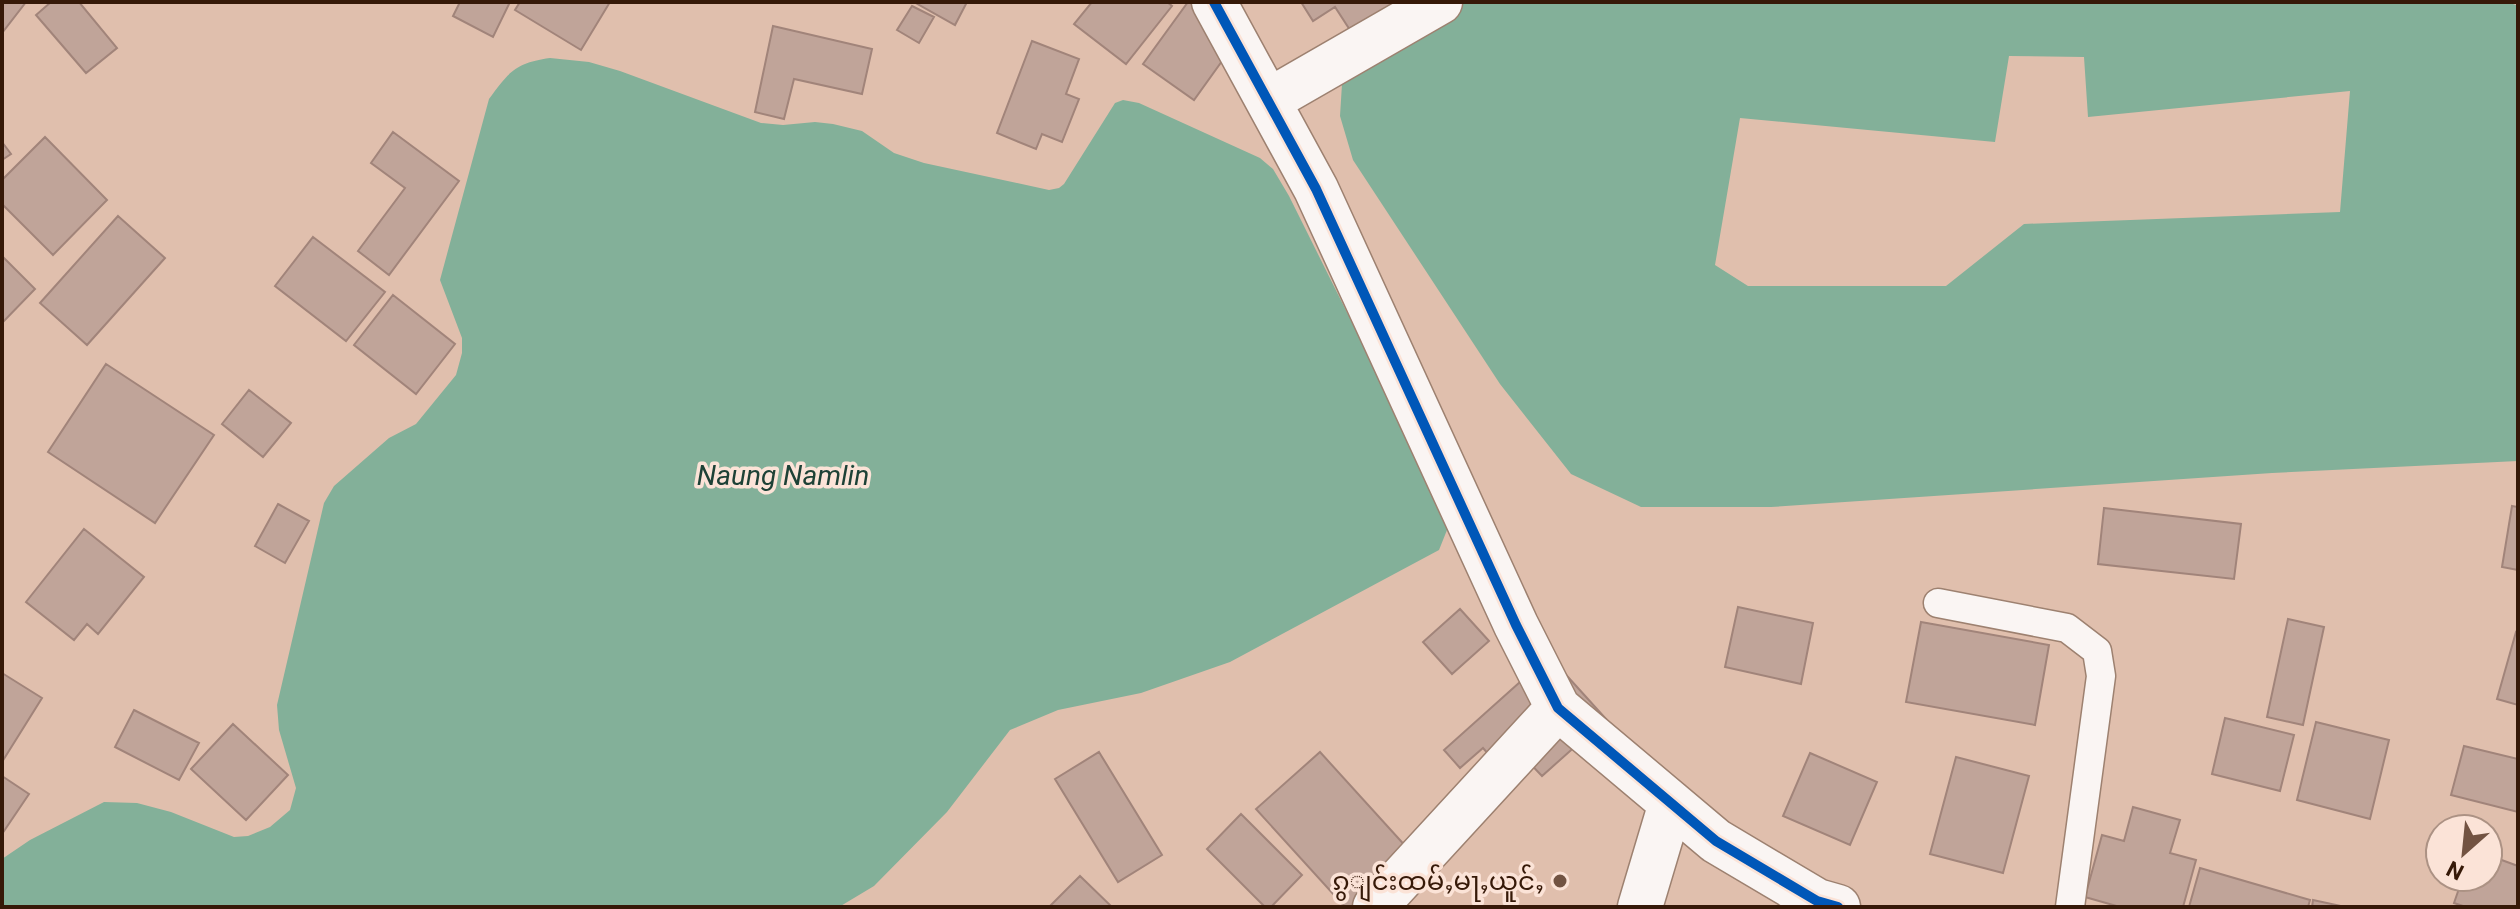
<svg xmlns="http://www.w3.org/2000/svg" width="2520" height="909" viewBox="0 0 2520 909" font-family="Roboto,'Noto Sans Myanmar',sans-serif">
  <style>
    .water { fill: #83b099; fill-rule: evenodd }
    .building { fill: #c0a499; stroke: #a1847a; stroke-width: 2 }
    .lines { fill: none; stroke-linecap: round; stroke-linejoin: round }
    .lane-casing { stroke: #9d8170; stroke-width: 31 }
    .street-casing { stroke: #9d8170; stroke-width: 47 }
    .lane { stroke: #faf5f3; stroke-width: 28 }
    .street { stroke: #faf5f3; stroke-width: 44 }
    .cycleway-casing { stroke: #fbe3d7; stroke-width: 15 }
    .cycleway { stroke: #0057b8; stroke-width: 10 }
    .poi-dot { fill: #725342; stroke: #fbe3d7; stroke-width: 3 }
    .labels { text-anchor: middle; dominant-baseline: central; stroke-width: 7; stroke-linejoin: round; paint-order: stroke }
    .poi-label { font-size: 26px; fill: #361908; stroke: #fbe3d7; text-anchor: end }
    .water-label { font-size: 28px; font-style: italic; fill: #1d4136; stroke: #fbe3d7 }
  </style>
  <rect width="100%" height="100%" fill="#e0bfad"/>
  <path class="water" d="M1458,2H2508L2518,6V461L2272,473L1771,507H1641L1571,474L1500,384L1353,160L1340,116L1342,84L1357,60ZM2009,56L2084,57L2088,117L2350,91L2340,212L2024,224L1946,286H1748L1715,265L1740,118L1995,142Z
    M550,58L589,62L620,71L761,123L783,125L815,122L833,124L862,131L894,153L924,163L1049,190L1059,188L1064,184L1115,103L1123,100L1139,103L1260,158L1273,169L1289,196L1449,517L1447,530L1439,550L1230,662L1141,693L1058,710L1010,730L947,812L874,886L839,907H2V859L30,840L104,802L137,803L171,812L234,837L248,836L270,827L290,810L296,788L279,730L277,705L324,503L334,486L389,438L416,424L456,375L462,353V338L440,280L489,99C509,72 515,63 550,58Z"/>
  <path class="building" d="M2,2H26L2,33Z
    M51,2H79L117,48L86,73L36,15Z
    M460,2H510L493,37L453,16Z
    M520,2H610L581,50L515,10Z
    M914,2H967L955,25Z
    M1092,2H1167L1172,6L1126,64L1074,24Z
    M1188,2H1208L1245,29L1194,100L1143,64Z
    M1301,2H1413L1361,47L1335,7L1313,21Z
    M912,6L934,17L919,43L897,30Z
    M773,26L872,49L862,94L794,79L784,119L755,112Z
    M1032,41L1079,59L1066,94L1079,99L1062,142L1042,134L1036,149L997,133Z
    M393,132L459,181L389,275L358,251L405,188L371,163Z
    M45,137L107,200L53,255L2,204V180Z
    M2,142L11,154L2,160Z
    M118,216L165,258L87,345L40,303Z
    M313,237L385,292L346,341L275,286Z
    M2,256L35,289L2,323Z
    M393,295L455,344L416,394L354,345Z
    M106,364L214,435L155,523L48,452Z
    M249,390L291,423L263,457L222,424Z
    M278,504L309,521L285,563L255,546Z
    M2512,506L2518,507V570L2502,567Z
    M2104,508L2241,524L2234,579L2098,564Z
    M84,529L144,577L98,634L87,624L74,640L26,602Z
    M1738,607L1813,623L1801,684L1725,667Z
    M1460,609L1489,641L1452,674L1423,642Z
    M2288,619L2324,627L2303,725L2267,717Z
    M1921,622L2049,645L2035,725L1906,702Z
    M2516,632L2518,633V705L2497,699Z
    M1549,656L1606,719L1542,776L1522,755L1504,772L1483,748L1460,768L1444,750Z
    M2,673L42,698L2,762Z
    M134,710L199,743L179,780L115,747Z
    M2225,718L2294,735L2280,791L2212,774Z
    M2316,722L2389,740L2370,819L2297,800Z
    M233,724L288,775L246,820L191,769Z
    M2464,746L2518,759V812L2451,795Z
    M1099,752L1162,855L1118,882L1055,779Z
    M1320,752L1419,861L1367,907H1345L1256,809Z
    M1810,753L1877,782L1850,845L1783,816Z
    M1956,757L2029,776L2003,873L1930,854Z
    M2,776L29,794L2,834Z
    M2133,807L2180,820L2170,853L2196,860L2183,907H2120L2085,897L2102,835L2124,841Z
    M1241,814L1302,875L1271,907H1265L1207,849Z
    M2488,855L2518,866V907H2466L2454,903L2463,877H2488Z
    M2200,868L2310,900L2308,907H2189Z
    M1080,876L1112,907H1049Z
    M2313,900L2341,906V907H2312Z"/>
  <g class="lines">
    <defs>
      <path id="lane" d="M1938,603L2067,628L2097,651L2101,676L2070,907"/>
      <path id="street" d="M1214,2L1316,189L1516,625L1558,708L1716,841L1817,901L1838,907
        M1268,101L1440,2
        M1375,907L1558,708
        M1640,907L1671,803"/>
    </defs>
    <use href="#lane" class="lane-casing"/>
    <use href="#street" class="street-casing"/>
    <use href="#lane" class="lane"/>
    <use href="#street" class="street"/>
    <defs>
      <path id="cycleway" d="M1214,2L1316,189L1516,625L1558,708L1716,841L1817,901L1838,907"/>
    </defs>
    <use href="#cycleway" class="cycleway-casing"/>
    <use href="#cycleway" class="cycleway"/>
  </g>
  <circle class="poi-dot" cx="1560" cy="881" r="8"/>
  <g class="labels">
    <g class="poi-label">
      <text x="1544" y="881">ၵွျင်းထမ်ႇမႃႇယူင်ႇ</text>
    </g>
    <g class="water-label">
      <text x="783" y="475">Naung Namlin</text>
    </g>
  </g>
  <rect width="2520" height="909" fill="none" stroke="#361908" stroke-width="8"/>
  <g transform="translate(2464 853) rotate(207)"><circle r="38" fill="#fbe3d7" stroke="#ac9284" stroke-width="2"/>
  <path d="M0-6L14 30L0 20L-14 30Z" fill="#725342"/>
  <text y="-12" font-size="22" font-weight="bold" text-anchor="middle" fill="#361908">N</text>
  </g>
</svg>
